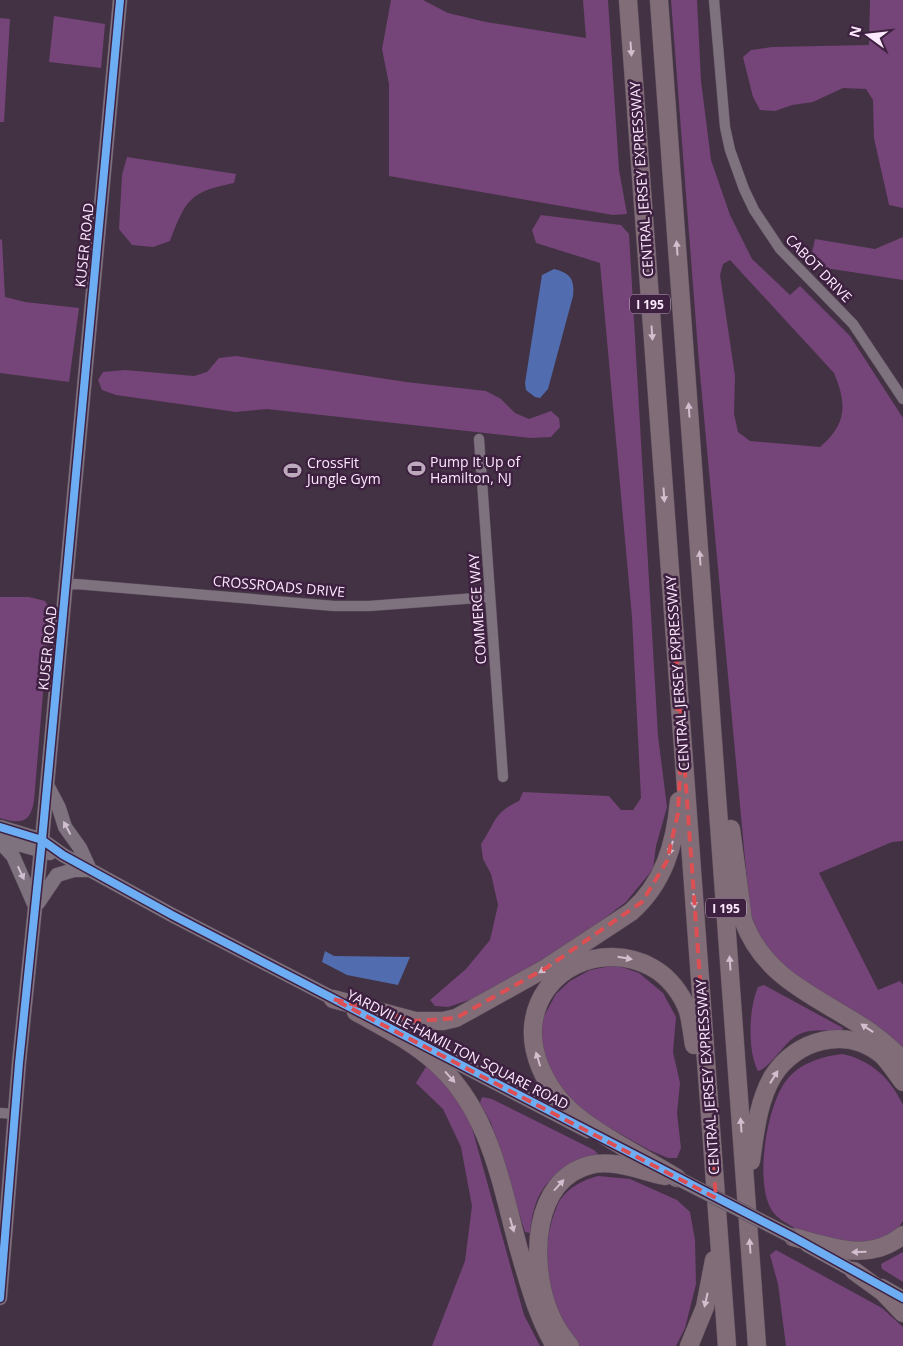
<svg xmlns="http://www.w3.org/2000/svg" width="903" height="1346" viewBox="0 0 903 1346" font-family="'Open Sans',sans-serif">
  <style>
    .green { fill: #754479; fill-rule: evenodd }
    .water { fill: #516caf }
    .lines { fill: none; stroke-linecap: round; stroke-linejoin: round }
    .street-casing { stroke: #5f505f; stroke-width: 11 }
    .secondary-casing { stroke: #5f505f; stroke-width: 15 }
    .highway-casing { stroke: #5f505f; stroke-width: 19 }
    .street { stroke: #7e727f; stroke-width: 10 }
    .secondary { stroke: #7e727f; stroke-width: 14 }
    .highway { stroke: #816d77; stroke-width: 18 }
    .secondary-bridge-casing { stroke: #5f505f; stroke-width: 15; stroke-linecap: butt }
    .secondary-bridge { stroke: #7e727f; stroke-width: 14 }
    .cycleway-casing { stroke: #3e2040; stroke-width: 11 }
    .cycleway { stroke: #6dadf4; stroke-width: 8 }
    .oneway { fill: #d2bece }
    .oneway2 { fill: #d1bfd1 }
    .marked { fill: none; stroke: #de4f53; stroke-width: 4; stroke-dasharray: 10 6; stroke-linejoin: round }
    .labels { text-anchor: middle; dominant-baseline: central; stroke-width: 5; stroke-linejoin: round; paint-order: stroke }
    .shield { fill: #3e2040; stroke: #c4adc4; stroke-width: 1 }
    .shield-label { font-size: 12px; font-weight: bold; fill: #fde9fd }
    .street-label { font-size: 14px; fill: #fde9fd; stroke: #3e2040 }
    .poi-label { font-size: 14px; fill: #fde9fd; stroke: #3e2040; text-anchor: start }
  </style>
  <rect width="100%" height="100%" fill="#433243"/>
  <path class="green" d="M391,0H423L448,13L486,22L586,38L583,0H608L619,170L627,214L613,215L389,176V84L382,49Z
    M671,0H697L701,81L711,160L730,215L752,259L790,295L800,286L850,336L903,418V841L892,842L819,873L878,990L900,981L903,985V1050L875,1025L781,969L751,924L699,363ZM730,260L834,373C847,404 847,424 820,447L750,441L738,432L734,414L735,376L720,275L723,264Z
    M870,0H903V208L889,205L874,138L873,100L866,89L843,88L813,102L792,105L775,111L760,110L753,97L743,57L751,50L772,47L869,45Z
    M54,16L105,24L101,68L49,62Z
    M0,18L10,19L4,122H0Z
    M127,157L236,174L234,183C189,192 186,200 170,241L153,247L132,245L119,229L122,175Z
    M541,215L621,225L629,234L658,736L667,807L656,846L653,869L626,902L566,947L478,997L448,1007L435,1006L430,1000L466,969L490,940L498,905L491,874L483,859L481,844C496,822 493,813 519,801L523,792L609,796L621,810H633L641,798L632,617L600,263L536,243L532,230Z
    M903,237V280L819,267L811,258L815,239L875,249Z
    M0,239L2,240L5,297L25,302L79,308L69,382L0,373Z
    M236,356L406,382L486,391L501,399L515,413L529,419L551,411L559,418L560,427L551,437L531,438L267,409L236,412L116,395L102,390L98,380L103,372L125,370L194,376L207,372L219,358Z
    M0,597H29L45,601L50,609L34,801C30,824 20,824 0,818Z
    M616,965L639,973L663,993L676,1017L673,1052L680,1083L677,1113L681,1148L677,1158H668L649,1150L578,1110L560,1089L546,1063L539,1039L544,1016L556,994L570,981L590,970Z
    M764,985L843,1028L842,1031C826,1032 811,1027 796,1036C783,1044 770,1068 758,1071C747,1050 749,1008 758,987Z
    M843,1054C872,1061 890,1078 903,1105V1221C891,1239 883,1240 863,1245C858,1246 852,1248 848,1247C836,1246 823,1239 812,1235C801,1231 780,1222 773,1212C753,1186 767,1100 789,1077C803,1062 823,1056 843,1054Z
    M427,1065L447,1087L469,1117L524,1315L540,1346H432L465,1261L472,1206L461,1147L443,1109L416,1083Z
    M482,1097L492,1099L594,1150L599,1155C554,1171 535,1182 530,1233L525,1232L491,1123L480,1103Z
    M598,1176L630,1179L677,1200L690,1212L695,1240L696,1284L685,1328L676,1346H580C548,1313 539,1256 554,1214C556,1210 557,1204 560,1200C569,1187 583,1180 598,1176Z
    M776,1250L882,1308L903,1327V1346H786L778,1284L770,1255Z
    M903,1252V1282L882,1269L881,1264Z"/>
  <path class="water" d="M554,269C570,273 575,279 573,296L548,389L540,398L535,397L526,390L525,383L542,275Z
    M325,951L334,956L410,957L398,985L347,975L322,962Z"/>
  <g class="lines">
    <defs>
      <path id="street" d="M714,0L725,127L730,150L744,189L754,210L780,249L853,324L903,399
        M479,439L503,777
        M66,585L76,584L334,606H369L490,597
        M0,1113L15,1114"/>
      <path id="secondary" d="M47,785L59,808L65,827L80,848L90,870
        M0,827L42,840L63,855L172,915L342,1003
        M0,839L50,853
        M0,842L13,856L34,904
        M38,903L57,875L74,870H90
        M421,1044L588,1131
        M807,1245L863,1276
        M882,1286L903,1298
        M0,1298L19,1063L42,840L120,0"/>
      <path id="highway" d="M628,0L727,1346
        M659,0L757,1346
        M731,829L743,920C771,997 852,1003 903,1061
        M333,999L415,1021H443L456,1018L546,968L631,912C664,883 675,844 679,801
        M356,1012C383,1027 412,1041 436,1063C490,1111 501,1184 519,1250C529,1284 537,1316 555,1346
        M751,1161C755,1133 758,1101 773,1076C796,1039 847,1026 882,1055C890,1063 896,1073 903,1082
        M677,1178C645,1158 587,1130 563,1103C545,1084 531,1054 533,1027C538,968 603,940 653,968C669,977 682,994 688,1011C691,1022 692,1034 694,1045
        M793,1237C832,1247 868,1263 903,1235
        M854,1271L883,1292L903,1313
        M570,1346C560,1334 552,1321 547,1306C531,1261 532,1180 590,1165C615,1159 641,1171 665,1176
        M689,1346L705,1307L714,1260"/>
    </defs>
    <use href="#street" class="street-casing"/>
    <use href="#secondary" class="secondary-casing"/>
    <use href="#highway" class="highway-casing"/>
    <use href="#street" class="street"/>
    <use href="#secondary" class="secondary"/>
    <use href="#highway" class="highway"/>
    <defs>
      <path id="secondary-bridge" d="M677,1178L793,1237"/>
    </defs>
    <use href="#secondary-bridge" class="secondary-bridge-casing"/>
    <use href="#secondary-bridge" class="secondary-bridge"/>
    <defs>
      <path id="cycleway" d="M0,827L42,840L63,855L172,915L793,1237L903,1298
        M0,1298L19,1063L42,840L120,0"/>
    </defs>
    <use href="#cycleway" class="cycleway-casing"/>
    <use href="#cycleway" class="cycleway"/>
  </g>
  <defs><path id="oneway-solid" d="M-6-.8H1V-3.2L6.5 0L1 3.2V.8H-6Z" transform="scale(1.25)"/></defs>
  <g class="oneway">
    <use href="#oneway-solid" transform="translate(631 49) rotate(86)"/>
    <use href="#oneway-solid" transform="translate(677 248) rotate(-94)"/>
    <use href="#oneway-solid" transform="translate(652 333) rotate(86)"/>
    <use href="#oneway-solid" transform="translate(689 410) rotate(-94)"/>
    <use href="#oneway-solid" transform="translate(664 495) rotate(86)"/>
    <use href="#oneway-solid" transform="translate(700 558) rotate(-94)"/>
    <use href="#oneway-solid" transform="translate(671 848) rotate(105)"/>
    <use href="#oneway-solid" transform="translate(694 901) rotate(86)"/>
    <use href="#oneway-solid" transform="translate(625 958) rotate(10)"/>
    <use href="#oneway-solid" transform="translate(730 963) rotate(-94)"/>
    <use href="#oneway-solid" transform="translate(545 969) rotate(149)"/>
    <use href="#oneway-solid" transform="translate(867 1028) rotate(-146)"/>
    <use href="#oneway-solid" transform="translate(538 1059) rotate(-107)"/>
    <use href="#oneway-solid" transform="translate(450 1077) rotate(48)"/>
    <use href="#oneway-solid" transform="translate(774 1077) rotate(-58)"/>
    <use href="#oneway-solid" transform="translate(741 1125) rotate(-94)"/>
    <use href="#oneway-solid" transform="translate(559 1185) rotate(-48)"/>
    <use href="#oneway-solid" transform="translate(512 1225) rotate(74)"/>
    <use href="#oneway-solid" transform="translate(750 1246) rotate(-94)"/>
    <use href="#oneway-solid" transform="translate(859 1252) rotate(178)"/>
    <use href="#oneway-solid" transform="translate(706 1300) rotate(103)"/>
  </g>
  <g class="oneway2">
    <use href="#oneway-solid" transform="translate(67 828) rotate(-118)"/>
    <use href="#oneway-solid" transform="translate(21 873) rotate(65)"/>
  </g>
  <path class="marked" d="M673,608L716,1198L333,999L415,1021L456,1018L546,968L642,902L667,861L678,813L680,773Z"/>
  <defs>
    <symbol id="stadium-bare" viewBox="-9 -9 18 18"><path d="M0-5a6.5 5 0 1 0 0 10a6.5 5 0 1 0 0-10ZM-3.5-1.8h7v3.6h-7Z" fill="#bca9bc" stroke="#3e2040" stroke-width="2.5" paint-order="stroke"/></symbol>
  </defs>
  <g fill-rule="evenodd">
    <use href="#stadium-bare" x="404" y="456" width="25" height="25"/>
    <use href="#stadium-bare" x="280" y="458" width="25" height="25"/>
  </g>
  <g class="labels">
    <g class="shield">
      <rect x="630" y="294.5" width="40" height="19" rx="4"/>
      <rect x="706" y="898.5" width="40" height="19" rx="4"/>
    </g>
    <g class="shield-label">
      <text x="650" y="304">I 195</text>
      <text x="726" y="908">I 195</text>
    </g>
    <g class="street-label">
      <text transform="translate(641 179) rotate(-94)">CENTRAL JERSEY EXPRESSWAY</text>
      <text transform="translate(84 245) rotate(-84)">KUSER ROAD</text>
      <text transform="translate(819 268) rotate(46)">CABOT DRIVE</text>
      <text transform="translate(279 586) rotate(5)">CROSSROADS DRIVE</text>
      <text transform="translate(477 609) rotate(-94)">COMMERCE WAY</text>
      <text transform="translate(47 648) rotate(-84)">KUSER ROAD</text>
      <text transform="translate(677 673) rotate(-94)">CENTRAL JERSEY EXPRESSWAY</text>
      <text transform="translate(458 1049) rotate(27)">YARDVILLE-HAMILTON SQUARE ROAD</text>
      <text transform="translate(707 1077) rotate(-94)">CENTRAL JERSEY EXPRESSWAY</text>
    </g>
    <g class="poi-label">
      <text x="430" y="461">Pump It Up of<tspan x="430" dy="16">Hamilton, NJ</tspan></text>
      <text x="307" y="462">CrossFit<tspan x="307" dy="16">Jungle Gym</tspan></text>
    </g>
  </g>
  <g transform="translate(868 35) rotate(285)" stroke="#3e2040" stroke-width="4" paint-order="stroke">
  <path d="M0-4L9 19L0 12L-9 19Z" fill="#fde9fd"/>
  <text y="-8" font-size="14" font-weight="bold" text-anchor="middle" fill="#fde9fd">N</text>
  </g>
</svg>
